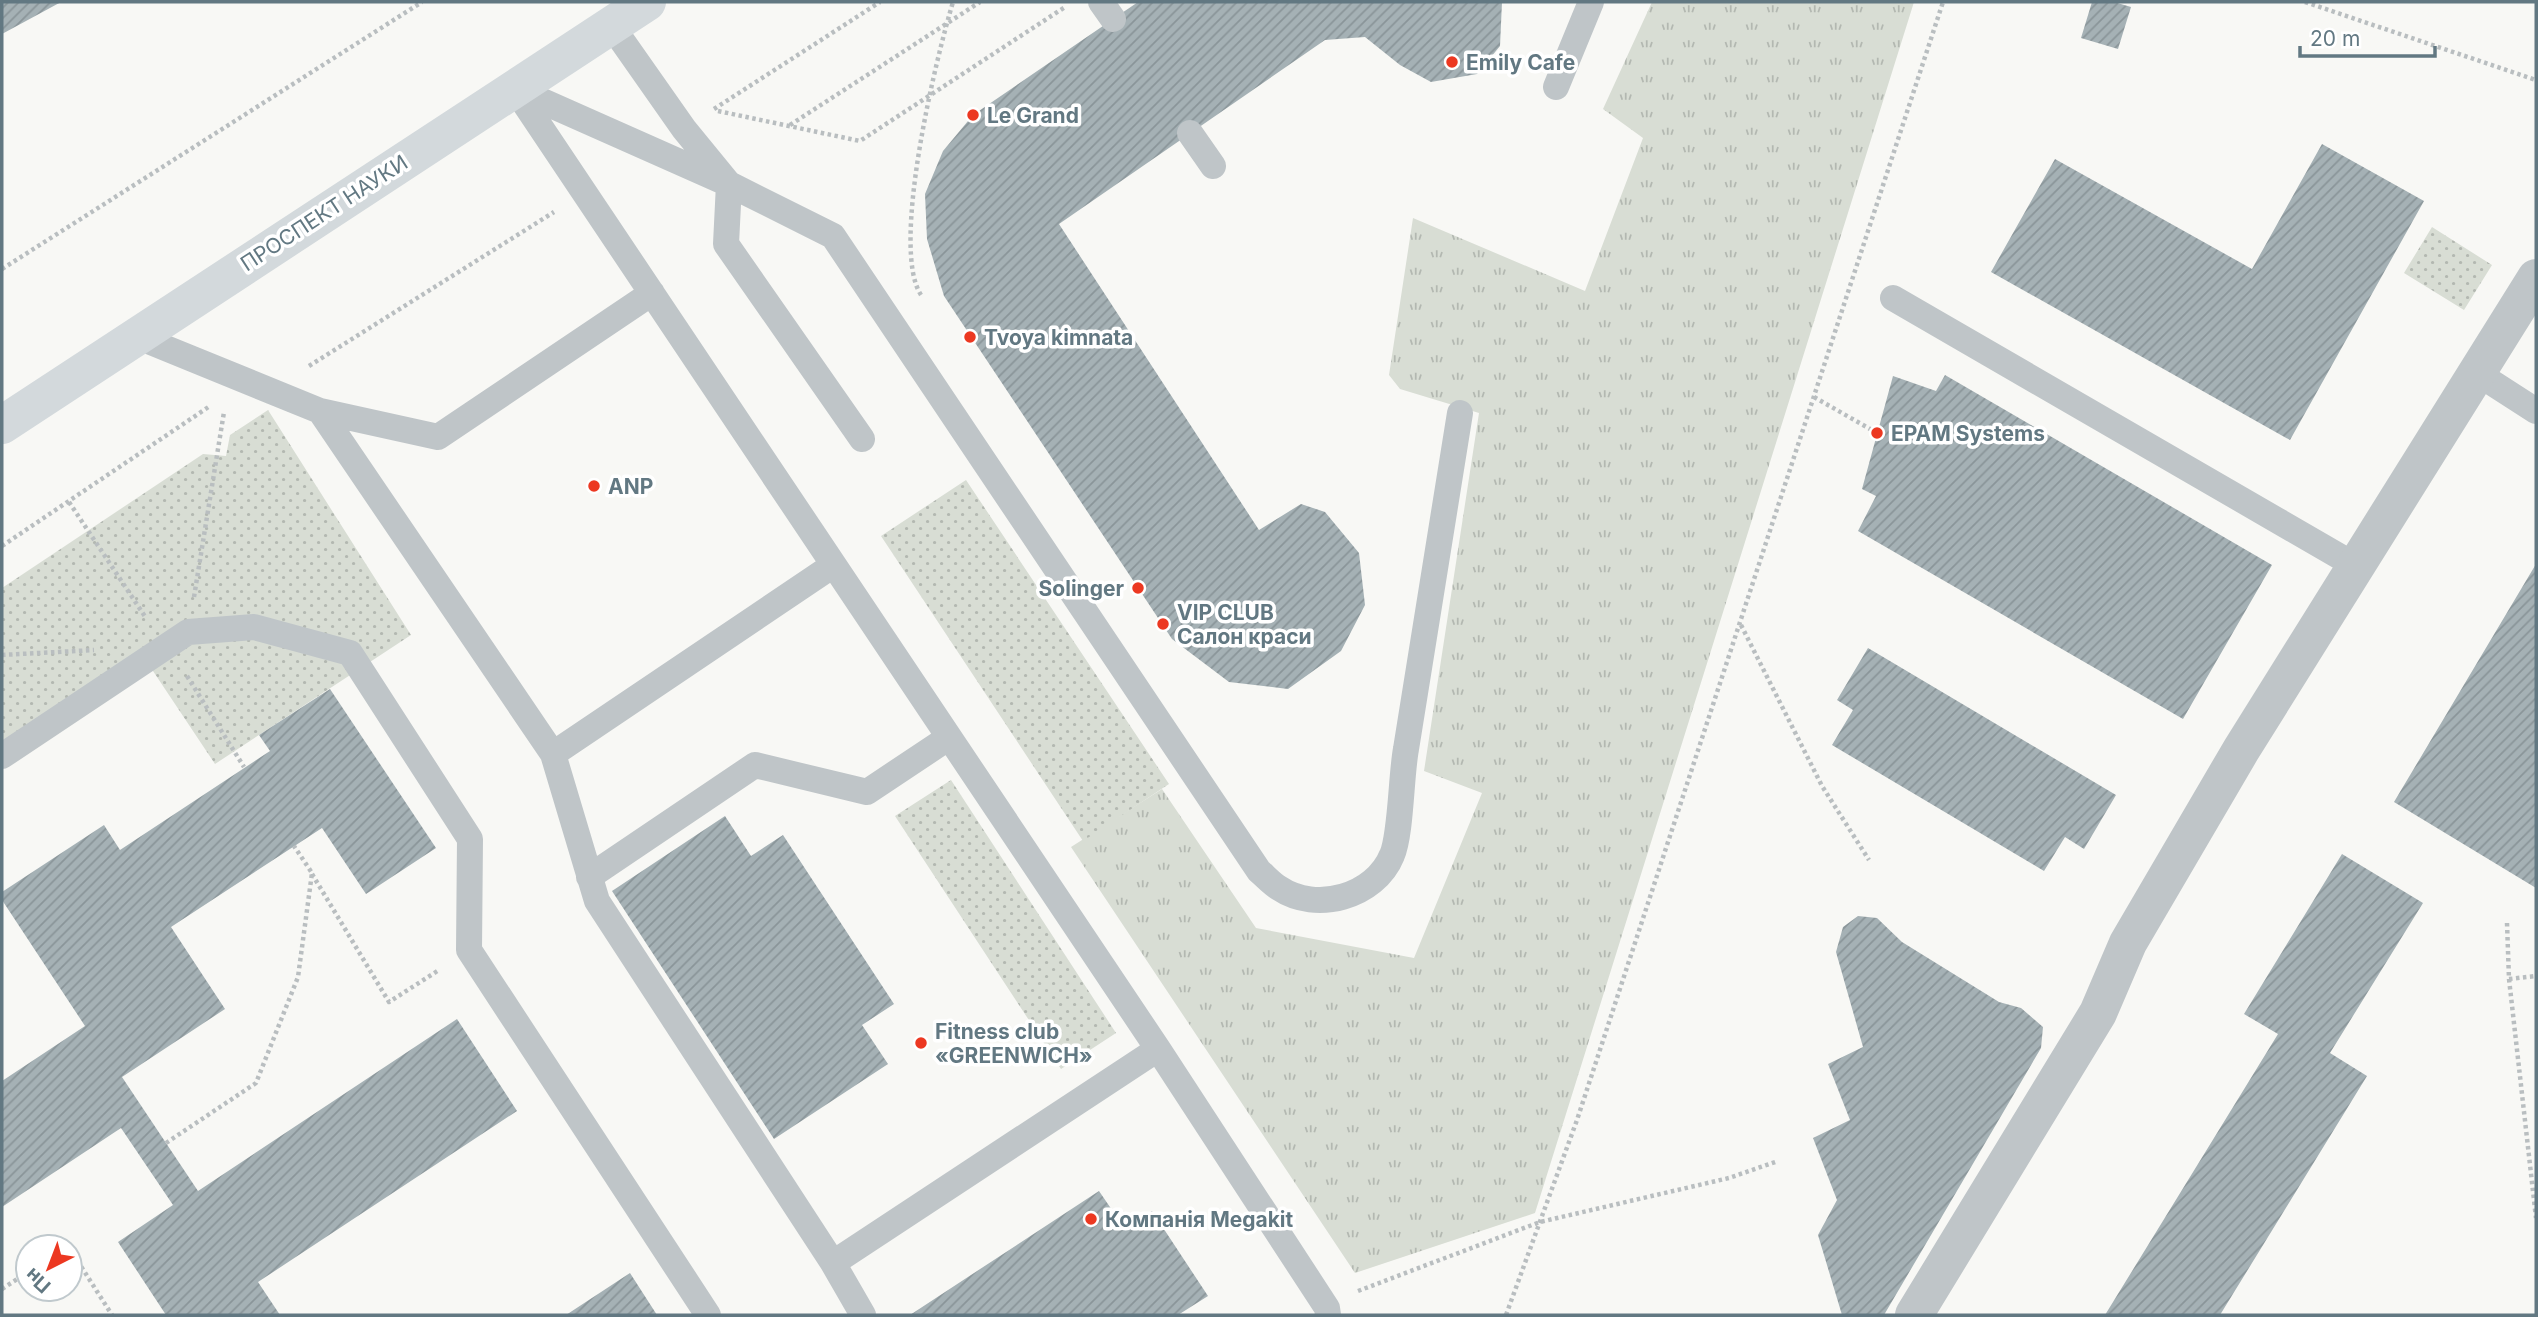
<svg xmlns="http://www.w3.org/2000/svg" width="2538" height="1317" viewBox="0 0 2538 1317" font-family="Inter,sans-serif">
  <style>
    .grass { fill: url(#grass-tufts) }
    .park { fill: url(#park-dots) }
    .building { fill: url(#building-hatch) }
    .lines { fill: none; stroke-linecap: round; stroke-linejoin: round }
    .path { stroke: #b9bec0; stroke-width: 4.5; stroke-dasharray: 3.5 3.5; stroke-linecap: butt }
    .lane { stroke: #bfc5c8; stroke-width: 26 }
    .street { stroke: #bfc5c8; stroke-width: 38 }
    .primary { stroke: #d3d9dc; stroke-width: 38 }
    .poi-dot { fill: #ec3821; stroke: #fff; stroke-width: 2.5 }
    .labels { text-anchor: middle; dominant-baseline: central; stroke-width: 7; stroke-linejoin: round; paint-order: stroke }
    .poi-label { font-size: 21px; font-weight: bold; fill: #627882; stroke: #fff; text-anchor: start }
    .street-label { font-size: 21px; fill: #627882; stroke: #fff }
  </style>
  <defs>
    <pattern id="grass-tufts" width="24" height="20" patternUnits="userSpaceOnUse" patternTransform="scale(1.75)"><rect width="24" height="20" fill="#d8ddd4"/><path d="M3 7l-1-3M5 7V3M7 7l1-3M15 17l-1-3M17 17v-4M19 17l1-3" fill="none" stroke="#b3b8b1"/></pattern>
    <pattern id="park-dots" width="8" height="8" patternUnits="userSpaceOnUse" patternTransform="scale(1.75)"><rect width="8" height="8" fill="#d8ddd4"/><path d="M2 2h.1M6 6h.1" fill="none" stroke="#b3b8b1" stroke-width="1.8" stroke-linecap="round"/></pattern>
    <pattern id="building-hatch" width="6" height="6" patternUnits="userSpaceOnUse" patternTransform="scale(1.75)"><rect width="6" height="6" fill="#a5b1b5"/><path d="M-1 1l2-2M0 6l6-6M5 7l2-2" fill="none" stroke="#8a9599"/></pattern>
  </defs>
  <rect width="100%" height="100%" fill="#f8f8f5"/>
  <path class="grass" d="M1652,2H1914L1535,1213L1355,1273L1071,847L1162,789L1256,928L1414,958L1482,793L1424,771L1479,413L1400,389L1389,375L1413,218L1585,291L1643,138L1603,109Z"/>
  <path class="park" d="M2432,227L2492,265L2464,310L2404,273Z
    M268,410L411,635L215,764L141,653L2,745V588L203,454L226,456L230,435Z
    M966,480L1169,784L1083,841L881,536Z
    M951,780L1116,1033L1061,1069L895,816Z"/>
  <path class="building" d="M2,2H61L2,34Z
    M1138,2H1502L1500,46L1477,74L1431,82L1400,65L1365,37L1325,40L1059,224L1259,530L1301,504L1325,512L1359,553L1365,605L1341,651L1288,689L1229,682L1172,639L944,296L927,239L925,194L943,151L973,115Z
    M2092,2H2114L2131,7L2118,49L2081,38Z
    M2322,144L2424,201L2290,440L1991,272L2055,159L2252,269Z
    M1945,375L2272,565L2183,719L1858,531L1876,496L1862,489L1893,376L1936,391Z
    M2536,564V888L2394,802Z
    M1868,648L2116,795L2084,849L2065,837L2044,871L1832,745L1853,710L1837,700Z
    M330,689L436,848L366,894L322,828L171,927L225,1009L122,1077L198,1191L457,1019L517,1111L258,1282L280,1315H166L118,1242L173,1205L121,1128L2,1207V1081L85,1026L2,900V892L104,825L120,850L270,751L259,735Z
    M725,816L751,856L783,835L894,1004L862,1025L888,1064L774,1139L612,891Z
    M2342,854L2423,903L2330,1053L2367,1076L2220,1315H2105L2278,1034L2244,1014Z
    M1858,916L1877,918L1902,942L1999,1002L2021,1008L2043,1027L2041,1048L1884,1315H1842L1818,1235L1837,1200L1813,1138L1850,1120L1828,1064L1863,1047L1836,952L1843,927Z
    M1099,1191L1125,1229L1152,1211L1208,1296L1178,1315H910Z
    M630,1273L657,1315H566Z"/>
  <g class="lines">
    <path class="path" d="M2305,2L2536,80
      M714,109L880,2
      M718,111L860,141L1065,7
      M790,125L980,2
      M2,269L422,2
      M921,295C890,248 936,58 953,2
      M309,366L554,212
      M1814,397L1877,433
      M69,502L146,618
      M2,546L210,406
      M194,597L224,412
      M1741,625L1822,786L1869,860
      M2,655L94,650
      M187,676L244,767
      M312,874L389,1002L439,970
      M2507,923L2509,979L2536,1218
      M2509,979L2536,976
      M166,1143L256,1083L298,977L312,873L294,846
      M70,1249L112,1315
      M2,1289L28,1272
      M1358,1291L1540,1222L1729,1178L1778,1161
      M1506,1315L1577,1120L1943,2"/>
    <path class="lane" d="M1101,2L1113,19
      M611,25L684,129L729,184L726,244L862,439
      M1556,87L1591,2
      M515,89L729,184L833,236L1259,871C1265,876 1272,884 1279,888C1316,913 1375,897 1392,855C1401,835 1401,775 1406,749C1424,637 1442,525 1460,413
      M515,89L1158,1049L1327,1308L1328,1315
      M1190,133L1213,166
      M1893,298L2356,566
      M136,336L320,411L553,754L597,901L833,1263L863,1315
      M2477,373L2536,411
      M320,411L438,437L652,293
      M553,754L832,566
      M2,756L188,632L254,627L350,653L470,839L469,950L708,1315
      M589,877L755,765L867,792L948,738
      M833,1263L1158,1049"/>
    <path class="street" d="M1914,1315L2098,1013L2128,943L2241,750L2536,278"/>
    <path class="primary" d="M2,425L647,2"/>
  </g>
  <g class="poi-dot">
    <circle cx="1452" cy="62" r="7"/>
    <circle cx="973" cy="115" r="7"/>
    <circle cx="970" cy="337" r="7"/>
    <circle cx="1877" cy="433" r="7"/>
    <circle cx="594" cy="486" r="7"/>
    <circle cx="1138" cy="588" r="7"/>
    <circle cx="1163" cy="624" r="7"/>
    <circle cx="921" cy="1043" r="7"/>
    <circle cx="1091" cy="1219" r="7"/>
  </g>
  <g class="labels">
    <g class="poi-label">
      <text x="1466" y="62">Emily Cafe</text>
      <text x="987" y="115">Le Grand</text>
      <text x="984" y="337">Tvoya kimnata</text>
      <text x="1891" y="433">EPAM Systems</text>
      <text x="608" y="486">ANP</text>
      <text x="1124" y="588" text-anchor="end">Solinger</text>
      <text x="1177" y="612">VIP CLUB<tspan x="1177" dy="24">Салон краси</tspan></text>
      <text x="935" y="1031">Fitness club<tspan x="935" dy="24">«GREENWICH»</tspan></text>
      <text x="1105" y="1219">Компанія Megakit</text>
    </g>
    <g class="street-label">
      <text transform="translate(324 213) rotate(-33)">ПРОСПЕКТ НАУКИ</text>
    </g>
  </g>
  <rect width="2538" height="1317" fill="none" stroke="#627882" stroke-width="7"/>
  <g transform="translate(49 1268) rotate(222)"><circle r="33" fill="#ffffff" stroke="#c0c9cd" stroke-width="2"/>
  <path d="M0-5L12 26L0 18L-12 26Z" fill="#ec3821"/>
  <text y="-10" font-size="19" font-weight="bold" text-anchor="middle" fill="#627882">Пн</text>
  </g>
  <path d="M2300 46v10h135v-10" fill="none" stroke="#627882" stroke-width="3.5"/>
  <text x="2310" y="46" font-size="21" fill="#627882" stroke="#ffffff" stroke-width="5" paint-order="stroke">20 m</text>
</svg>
